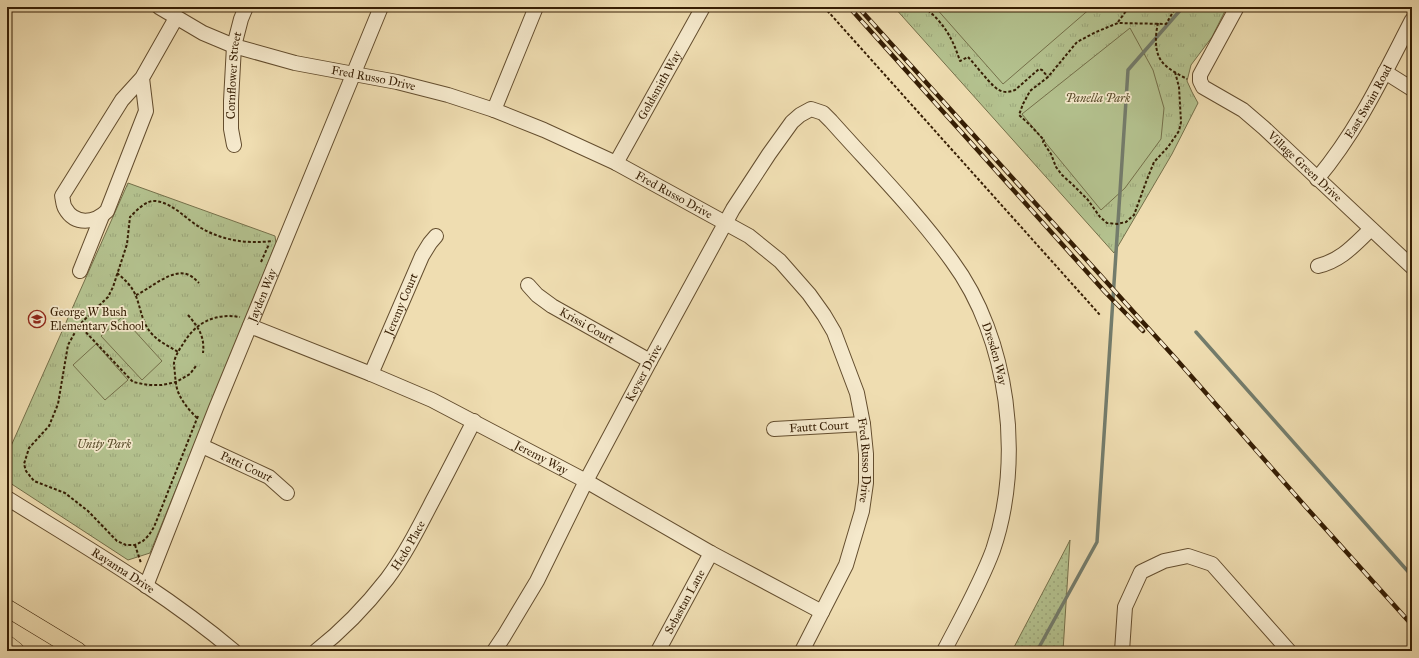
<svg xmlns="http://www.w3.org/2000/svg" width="1419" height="658" viewBox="0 0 1419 658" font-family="'IM FELL Great Primer',serif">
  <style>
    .grass { fill: url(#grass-dots); stroke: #75704a }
    .park { fill: url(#park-tufts); stroke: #75704a }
    .pitch { fill: #b4c28f; stroke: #75704a }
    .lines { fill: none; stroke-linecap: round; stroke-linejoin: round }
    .stream { stroke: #737c6c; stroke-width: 3.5 }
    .minor-casing { stroke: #644e2f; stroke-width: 16 }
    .major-casing { stroke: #361e04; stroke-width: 18 }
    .path { stroke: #361e04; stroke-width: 2; stroke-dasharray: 3 2; stroke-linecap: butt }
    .minor { stroke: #f5e9cc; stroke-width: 14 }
    .major { stroke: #efddb1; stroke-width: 17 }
    .rail-casing { stroke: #361e04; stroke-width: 4.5 }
    .rail { stroke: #f5e9cc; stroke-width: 3; stroke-dasharray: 9; stroke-linecap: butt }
    .labels { text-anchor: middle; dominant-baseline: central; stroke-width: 3.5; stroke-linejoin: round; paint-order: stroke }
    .street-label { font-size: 12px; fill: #361e04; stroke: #f5e9cc }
    .park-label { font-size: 12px; font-style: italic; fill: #5c4f2e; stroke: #f5e9cc }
    .poi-label { font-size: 12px; fill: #361e04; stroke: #f5e9cc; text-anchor: start }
  </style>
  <defs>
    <pattern id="grass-dots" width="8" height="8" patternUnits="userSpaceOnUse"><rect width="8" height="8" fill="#b4c28f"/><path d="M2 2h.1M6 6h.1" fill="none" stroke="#9ba67a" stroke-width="1.8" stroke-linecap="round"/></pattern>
    <pattern id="park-tufts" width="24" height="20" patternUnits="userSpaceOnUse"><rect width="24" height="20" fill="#b4c28f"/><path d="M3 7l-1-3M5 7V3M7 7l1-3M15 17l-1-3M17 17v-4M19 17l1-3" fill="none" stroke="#9ba67a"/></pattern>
  </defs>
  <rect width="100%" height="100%" fill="#efddb1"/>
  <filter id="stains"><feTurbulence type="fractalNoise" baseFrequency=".005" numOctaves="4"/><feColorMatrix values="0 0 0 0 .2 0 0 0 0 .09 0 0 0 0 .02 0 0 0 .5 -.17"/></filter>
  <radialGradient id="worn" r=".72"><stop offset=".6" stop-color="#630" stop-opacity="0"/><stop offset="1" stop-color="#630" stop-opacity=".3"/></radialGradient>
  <path class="grass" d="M1070,540L1063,651H1012L1067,546Z"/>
  <path class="park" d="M894,7H1227L1212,37L1191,65L1187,81L1192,92L1198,103L1172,154L1114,253Z
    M128,183L275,236L276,243L150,553L128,560L7,481V455Z"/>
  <path class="pitch" d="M935,7H1092L1003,84Z
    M1130,28L1153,70L1164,108L1161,139L1125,188L1101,210L1022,114Z
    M122,317L162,361L142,380L101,336Z
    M96,344L128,380L105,400L73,365Z"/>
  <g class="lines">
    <path class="stream" d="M1196,332L1412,576
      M1037,651L1097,542L1128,70L1183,7"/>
    <defs>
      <g id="minor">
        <path id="s1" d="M159,7L203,33L234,46L295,63L397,82L448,95L494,110L544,130L616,163L749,236L780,261L809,294L824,315L834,332L857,393L863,424L866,454V483L862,511L846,565L802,651"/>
        <path id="s2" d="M1237,7L1200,75V81L1203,87L1243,110L1264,128L1412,267"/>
        <path d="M1385,72L1412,89"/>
        <path d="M142,78L146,111L107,211C95,223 75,226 65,208C63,205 63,199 62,196L122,100L142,78L176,18"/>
        <path d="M494,110L536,7"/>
        <path id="s3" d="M234,145L231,129V101L234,46L241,19L246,7"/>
        <path id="s4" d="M616,163L703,7"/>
        <path id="s5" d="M1317,179C1358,130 1383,76 1412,20"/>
        <path d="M1318,266C1342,260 1354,245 1371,229"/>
        <path d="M80,271L102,216"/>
        <path id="s6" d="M528,285L537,295L552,306L650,361"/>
        <path id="s7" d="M250,326L371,374L432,400L586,481L711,553L822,612"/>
        <path id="s8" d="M371,374L422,256L430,243L436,236"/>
        <path id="s9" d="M774,429L863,424"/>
        <path id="s10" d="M202,446L269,477L287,493"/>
        <path id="s11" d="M7,498C84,546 164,592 234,651"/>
        <path id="s12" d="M146,586L216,408L381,7"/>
        <path id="s13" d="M316,651C343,630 366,606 387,579C405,555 419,527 433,500C447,474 460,448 474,421"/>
        <path id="s14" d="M494,651L504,636L537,581L586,481L650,361L733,209L769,154L792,122L800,115L811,109L823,113L831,121C872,167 916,211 952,261C1009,338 1024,460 993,550C980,585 961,618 944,651"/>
        <path id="s15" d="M658,651L711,553"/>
        <path d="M1122,651L1125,607L1141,572L1164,561L1188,556L1212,564L1289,651"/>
      </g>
      <path id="major" d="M7,608L78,651
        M7,644L16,651"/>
    </defs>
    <use href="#minor" class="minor-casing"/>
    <use href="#major" class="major-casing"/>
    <path class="path" d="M824,7L1100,315
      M924,7C944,23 952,37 960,61L968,57C974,63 993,88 999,90C1004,93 1010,92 1015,90L1039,69L1042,70L1048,77
      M1118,22L1129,7
      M1158,23C1155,36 1154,53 1163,63C1169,70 1180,75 1187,79
      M1175,72L1179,87L1181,122L1179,131L1168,147L1154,162L1146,182L1134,215L1126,222L1117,224L1107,223L1100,217L1088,200L1073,185L1062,175L1056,167L1051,154L1043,142L1044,140L1030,125L1019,115L1023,104L1030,91L1048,77L1077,42L1096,32L1118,23L1166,24L1176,7
      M261,262L269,244
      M117,273C124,279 131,285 135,294C141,307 141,322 152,334C159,342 169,346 178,352
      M136,295C150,289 173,267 189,275C193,277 196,280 199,283
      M188,315C198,327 205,336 203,353
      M79,325L133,382L148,385H162L176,382L190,374L196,366
      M198,416L154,527L149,535L143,541L135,545H126L117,541L88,511L65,493L34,481L26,471L24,464L29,448L49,426L58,404L68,345L79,325L108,297L113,287L127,244L130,217C136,211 146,200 155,201C172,202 187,220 201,228C224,241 247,244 273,241
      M197,418C190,411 183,403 179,394C176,388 176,382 175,376C175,372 174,367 174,363C175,356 179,350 183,344C196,322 215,313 240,317
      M135,545L141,563"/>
    <use href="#minor" class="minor"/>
    <use href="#major" class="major"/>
    <defs>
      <path id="rail" d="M849,7L1105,292L1143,331
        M858,7L1177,360L1305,506L1412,625"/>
    </defs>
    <use href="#rail" class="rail-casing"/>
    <use href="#rail" class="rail"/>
  </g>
  <defs>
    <symbol id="school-ring" viewBox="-11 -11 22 22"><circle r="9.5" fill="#f5e9cc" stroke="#8f2418" stroke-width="1.5"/><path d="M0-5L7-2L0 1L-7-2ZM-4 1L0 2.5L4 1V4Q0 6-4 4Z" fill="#8f2418"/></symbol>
  </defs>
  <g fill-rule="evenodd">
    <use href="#school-ring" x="27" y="309" width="20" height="20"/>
  </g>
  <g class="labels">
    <g class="street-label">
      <text stroke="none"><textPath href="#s3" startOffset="70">Cornflower Street</textPath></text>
      <text stroke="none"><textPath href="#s1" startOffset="228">Fred Russo Drive</textPath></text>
      <text stroke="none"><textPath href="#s4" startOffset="89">Goldsmith Way</textPath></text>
      <text stroke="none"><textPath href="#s5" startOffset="93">East Swain Road</textPath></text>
      <text stroke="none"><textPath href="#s2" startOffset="220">Village Green Drive</textPath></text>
      <text stroke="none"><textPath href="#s1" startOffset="552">Fred Russo Drive</textPath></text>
      <text stroke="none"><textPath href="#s12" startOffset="313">Jayden Way</textPath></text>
      <text stroke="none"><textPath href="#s8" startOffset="76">Jeremy Court</textPath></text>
      <text stroke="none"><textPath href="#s6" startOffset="72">Krissi Court</textPath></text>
      <text stroke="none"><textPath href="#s14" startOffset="943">Dresden Way</textPath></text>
      <text stroke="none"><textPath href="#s14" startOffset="316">Keyser Drive</textPath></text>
      <text stroke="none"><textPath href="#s9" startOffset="45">Fautt Court</textPath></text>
      <text stroke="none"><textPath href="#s7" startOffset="320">Jeremy Way</textPath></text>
      <text stroke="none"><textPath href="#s1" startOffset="900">Fred Russo Drive</textPath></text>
      <text stroke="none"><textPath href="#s10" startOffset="49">Patti Court</textPath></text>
      <text stroke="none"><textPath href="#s13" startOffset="141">Hedo Place</textPath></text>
      <text stroke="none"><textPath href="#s11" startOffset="137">Rayanna Drive</textPath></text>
      <text stroke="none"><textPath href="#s15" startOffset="56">Sebastan Lane</textPath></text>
    </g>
    <g class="park-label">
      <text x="1098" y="98">Panella Park</text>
      <text x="104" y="444">Unity Park</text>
    </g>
    <g class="poi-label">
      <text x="50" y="312">George W Bush<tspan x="50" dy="14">Elementary School</tspan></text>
    </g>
  </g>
  <rect width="1419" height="658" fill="none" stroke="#efddb1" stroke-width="24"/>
  <rect x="8" y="8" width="1403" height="642" fill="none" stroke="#361e04" stroke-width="2"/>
  <rect x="12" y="12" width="1395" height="634" fill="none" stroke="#361e04"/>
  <rect width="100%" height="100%" filter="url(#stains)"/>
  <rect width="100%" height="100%" fill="url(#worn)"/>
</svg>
